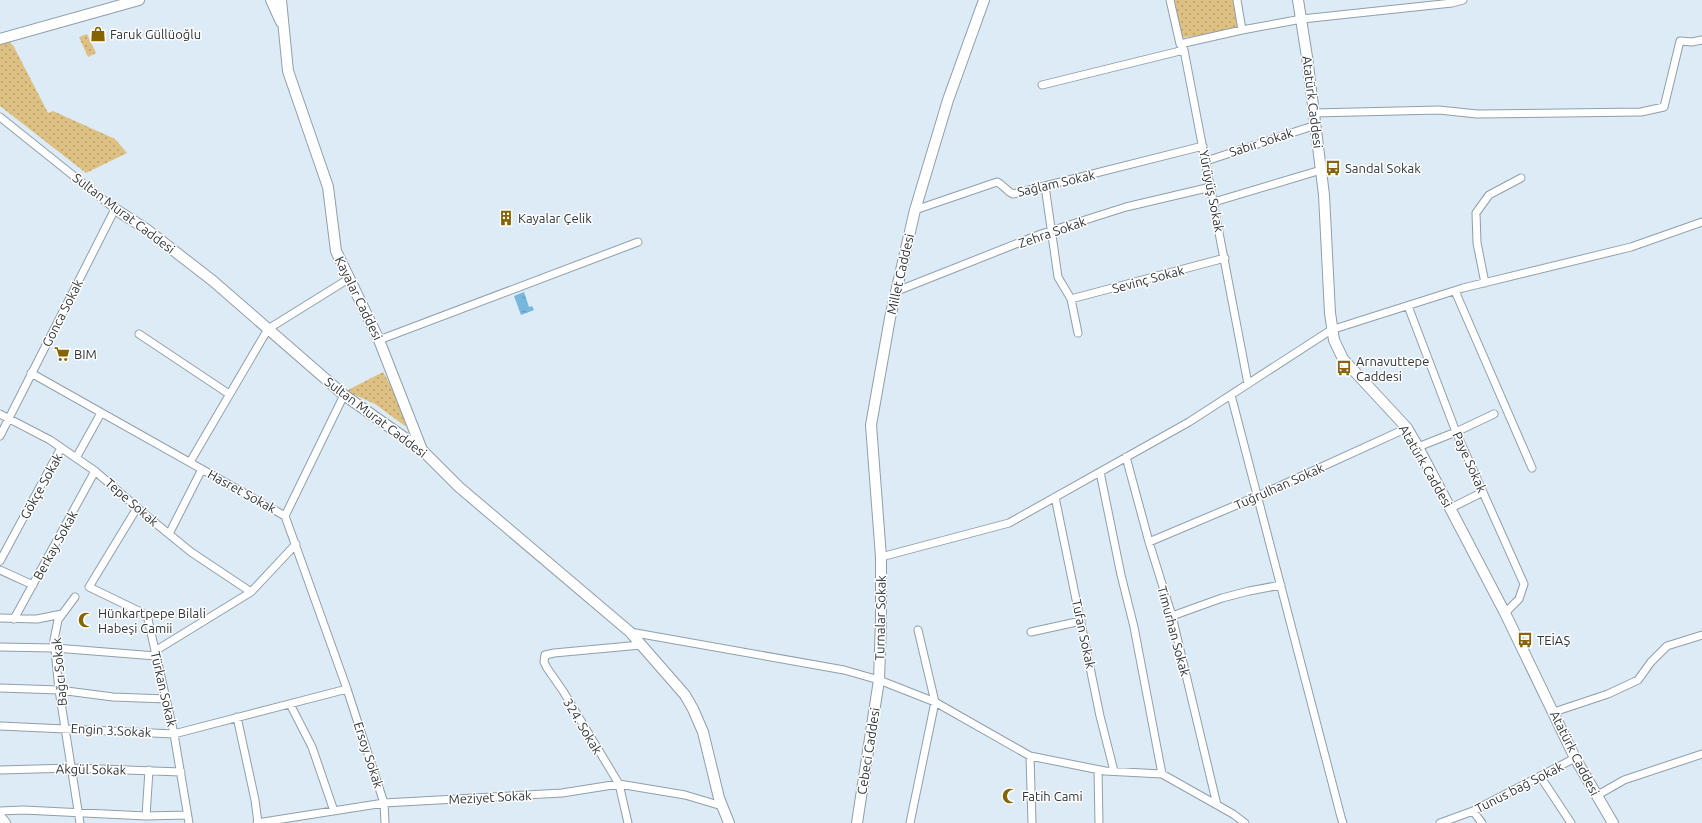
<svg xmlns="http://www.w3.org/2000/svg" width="1702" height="823" viewBox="0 0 1702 823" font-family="Ubuntu,sans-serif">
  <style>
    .grass { fill: url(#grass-dots) }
    .water { fill: url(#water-ripples) }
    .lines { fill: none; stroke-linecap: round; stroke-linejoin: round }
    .street-casing { stroke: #909fa9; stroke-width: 9 }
    .secondary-casing { stroke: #909fa9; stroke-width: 12 }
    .street { stroke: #fff; stroke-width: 7 }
    .secondary { stroke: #fff; stroke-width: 10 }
    .labels { text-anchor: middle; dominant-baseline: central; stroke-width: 3; stroke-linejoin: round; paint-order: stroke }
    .poi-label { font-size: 13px; fill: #2f3539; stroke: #fff; text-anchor: start }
    .street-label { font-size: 13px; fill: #2f3539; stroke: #fff }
  </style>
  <defs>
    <pattern id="grass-dots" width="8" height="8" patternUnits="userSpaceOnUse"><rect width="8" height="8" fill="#dec083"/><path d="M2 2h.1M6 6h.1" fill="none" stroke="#b49d6c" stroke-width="1.8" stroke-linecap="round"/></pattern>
    <pattern id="water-ripples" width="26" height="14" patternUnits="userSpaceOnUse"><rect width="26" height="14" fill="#77b7de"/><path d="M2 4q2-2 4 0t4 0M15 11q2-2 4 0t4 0" fill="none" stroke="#6296b5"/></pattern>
  </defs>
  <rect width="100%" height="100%" fill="#dcebf6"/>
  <path class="grass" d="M1174,0H1234L1239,29L1181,38Z
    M87,34L96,53L88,57L79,37Z
    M9,41L14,47L48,113L53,111L115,139L127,153L86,173L0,106V43Z
    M383,372L391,386L407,425L405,426L375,404L346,391Z"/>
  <path class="water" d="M524,292L529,307L532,306L534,310L521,315L514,296Z"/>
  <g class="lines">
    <defs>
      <path id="street" d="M1170,0L1180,44L1184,50L1248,384
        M1237,0L1242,30
        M1180,44L1242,30L1302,19L1452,3L1463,0
        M1042,85L1184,50
        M1314,113L1439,110L1477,114L1641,112L1664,107L1680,41L1692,42L1702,40
        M0,117L115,209L0,436
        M1206,161L1316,125
        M1045,186L1058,277L1071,299L1078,333
        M1214,202L1321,170
        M915,210L997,182C1004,185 1006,191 1013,194L1203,146
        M1485,283L1477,243L1476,213L1489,195L1521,178
        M897,291L1041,234L1126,207L1211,187
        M1455,291L1532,468
        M1071,299L1225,258
        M1408,306L1456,432L1524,584L1519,599L1505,613
        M139,334L229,394
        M379,340L638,242
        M31,373L285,516L347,689L384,803L385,823
        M1231,395L1341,817L1343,823
        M0,414L50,440L95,471L148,517L191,552L251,592
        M1418,447L1456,432L1494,414
        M73,456L76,458L101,413
        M1126,457L1149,542L1172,616L1217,805
        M190,462L268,329L350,278
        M1100,472L1121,575L1134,627L1162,774
        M1055,497L1100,716L1114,771
        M137,508L89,587L147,615L174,734L189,823
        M1451,508L1483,492
        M285,516L344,395
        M169,534L202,469
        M1149,542L1258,496L1407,428
        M881,557L1009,523L1189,422L1331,330L1463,288L1631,247L1702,222
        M0,561L61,448L64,450
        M0,570L33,585
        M75,597L58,620L54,640L59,690L80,823
        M1172,616L1222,598L1249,591L1281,585
        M0,618L37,619L62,614
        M14,619L95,471
        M630,632L844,670L879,680L935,702L1030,756L1105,771L1162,774L1233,814L1245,823
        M1031,632L1081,621
        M0,647L55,648L156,656
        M155,651L251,592L296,544
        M0,688L59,690L113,697L166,699
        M290,704L312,747L334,811
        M1554,712L1608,694L1638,680L1651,662L1667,646L1702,635
        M237,717L255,800L258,823
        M0,726L174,734L347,689
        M1030,756L1032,823
        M0,770L72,768L181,772
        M1098,770L1099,823
        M1540,776L1571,823
        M1596,796L1624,780L1702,754
        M0,811L23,810L146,816L187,815
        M1473,811L1482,823
        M146,816L149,770
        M257,823L384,803L562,793L619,784L685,795L722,806
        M628,823L619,784L563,691L547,668L544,662L545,655L554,653L641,645
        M910,823L935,702L918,630
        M1440,823L1473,811L1575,758"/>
      <path id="secondary" d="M271,0L281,22
        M281,0L288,71L328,187L336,251L379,340L422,450
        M1298,0L1307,57L1324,195L1330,313L1334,340L1343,359L1407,428L1418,447L1505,613L1575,758L1613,823
        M0,39L139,0
        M115,209L146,229L213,281L344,395L422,450L459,487L630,632L685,695L693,709L703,732L719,798L729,823
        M0,817L5,823
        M857,823L879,680L881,619V557L871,425L890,318L915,210L948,100L984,0"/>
    </defs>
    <use href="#street" class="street-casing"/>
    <use href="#secondary" class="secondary-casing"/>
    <use href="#street" class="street"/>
    <use href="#secondary" class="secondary"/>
  </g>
  <defs>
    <symbol id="shop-bare" viewBox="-9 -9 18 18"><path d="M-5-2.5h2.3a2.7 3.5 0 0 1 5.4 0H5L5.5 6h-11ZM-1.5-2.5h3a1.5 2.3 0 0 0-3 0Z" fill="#866400" stroke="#fff" stroke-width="2.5" paint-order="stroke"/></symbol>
    <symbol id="bus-bare" viewBox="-9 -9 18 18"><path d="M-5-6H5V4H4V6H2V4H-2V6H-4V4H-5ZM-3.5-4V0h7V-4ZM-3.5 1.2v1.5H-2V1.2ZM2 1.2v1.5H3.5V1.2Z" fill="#866400" stroke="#fff" stroke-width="2.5" paint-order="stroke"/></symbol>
    <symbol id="building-bare" viewBox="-9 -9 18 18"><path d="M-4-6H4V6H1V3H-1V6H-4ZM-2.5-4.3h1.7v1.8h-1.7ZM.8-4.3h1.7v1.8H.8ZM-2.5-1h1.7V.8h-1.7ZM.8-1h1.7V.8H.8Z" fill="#866400" stroke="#fff" stroke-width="2.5" paint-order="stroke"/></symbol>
    <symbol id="supermarket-bare" viewBox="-9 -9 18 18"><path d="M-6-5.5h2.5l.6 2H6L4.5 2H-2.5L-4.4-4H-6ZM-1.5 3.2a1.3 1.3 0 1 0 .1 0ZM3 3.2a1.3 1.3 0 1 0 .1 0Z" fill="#866400" stroke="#fff" stroke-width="2.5" paint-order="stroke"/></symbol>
    <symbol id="mosque-bare" viewBox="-9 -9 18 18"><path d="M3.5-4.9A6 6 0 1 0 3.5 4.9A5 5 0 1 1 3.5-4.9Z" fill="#866400" stroke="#fff" stroke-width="2.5" paint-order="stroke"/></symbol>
  </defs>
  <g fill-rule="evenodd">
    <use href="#shop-bare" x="87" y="23" width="22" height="22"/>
    <use href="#bus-bare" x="1322" y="157" width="22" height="22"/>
    <use href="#building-bare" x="495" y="207" width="22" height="22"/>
    <use href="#supermarket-bare" x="51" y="343" width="22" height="22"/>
    <use href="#bus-bare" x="1333" y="357" width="22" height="22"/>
    <use href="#mosque-bare" x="75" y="609" width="22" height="22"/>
    <use href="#bus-bare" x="1514" y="629" width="22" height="22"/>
    <use href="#mosque-bare" x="999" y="785" width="22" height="22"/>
  </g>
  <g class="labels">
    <g class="poi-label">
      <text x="110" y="34">Faruk Güllüoğlu</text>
      <text x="1345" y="168">Sandal Sokak</text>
      <text x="518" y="218">Kayalar Çelik</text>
      <text x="74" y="354">BIM</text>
      <text x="1356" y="361">Arnavuttepe<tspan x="1356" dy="15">Caddesi</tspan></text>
      <text x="98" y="613">Hünkartpepe Bilali<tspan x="98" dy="15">Habeşi Camii</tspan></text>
      <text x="1537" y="640">TEİAŞ</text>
      <text x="1022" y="796">Fatih Cami</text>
    </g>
    <g class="street-label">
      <text transform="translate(1313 102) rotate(83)">Atatürk Caddesi</text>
      <text transform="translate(1261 142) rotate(-18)">Sabır Sokak</text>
      <text transform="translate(1056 183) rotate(-13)">Sağlam Sokak</text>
      <text transform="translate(1212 191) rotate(79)">Yürüyüş Sokak</text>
      <text transform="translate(124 213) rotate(37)">Sultan Murat Caddesi</text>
      <text transform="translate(1052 232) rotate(-19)">Zehra Sokak</text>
      <text transform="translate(900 274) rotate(-77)">Millet Caddesi</text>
      <text transform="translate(1148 279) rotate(-15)">Sevinç Sokak</text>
      <text transform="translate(359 298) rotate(64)">Kayalar Caddesi</text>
      <text transform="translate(62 313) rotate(-63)">Gonca Sokak</text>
      <text transform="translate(376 417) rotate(37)">Sultan Murat Caddesi</text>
      <text transform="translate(1470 462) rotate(66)">Paye Sokak</text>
      <text transform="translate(1426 466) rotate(60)">Atatürk Caddesi</text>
      <text transform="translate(41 486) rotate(-61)">Gökçe Sokak</text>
      <text transform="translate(1279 486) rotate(-24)">Tuğrulhan Sokak</text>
      <text transform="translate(242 491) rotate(29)">Hasret Sokak</text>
      <text transform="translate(132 502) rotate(41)">Tepe Sokak</text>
      <text transform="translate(55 545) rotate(-61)">Berkay Sokak</text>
      <text transform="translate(880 618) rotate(-89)">Turnalar Sokak</text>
      <text transform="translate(1174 631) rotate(75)">Timurhan Sokak</text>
      <text transform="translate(1084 634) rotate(78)">Tufan Sokak</text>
      <text transform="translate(59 672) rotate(-95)">Bağcı Sokak</text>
      <text transform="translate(164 689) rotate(77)">Türkan Sokak</text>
      <text transform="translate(583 726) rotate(59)">324. Sokak</text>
      <text transform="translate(111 730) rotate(3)">Engin 3.Sokak</text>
      <text transform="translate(868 751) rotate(-81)">Cebeci Caddesi</text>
      <text transform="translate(1575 753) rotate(63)">Atatürk Caddesi</text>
      <text transform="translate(369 755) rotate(72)">Ersoy Sokak</text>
      <text transform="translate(91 769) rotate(1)">Akgül Sokak</text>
      <text transform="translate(1519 787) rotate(-27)">Tunus bağ Sokak</text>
      <text transform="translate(490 797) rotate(-3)">Meziyet Sokak</text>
    </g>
  </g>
</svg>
